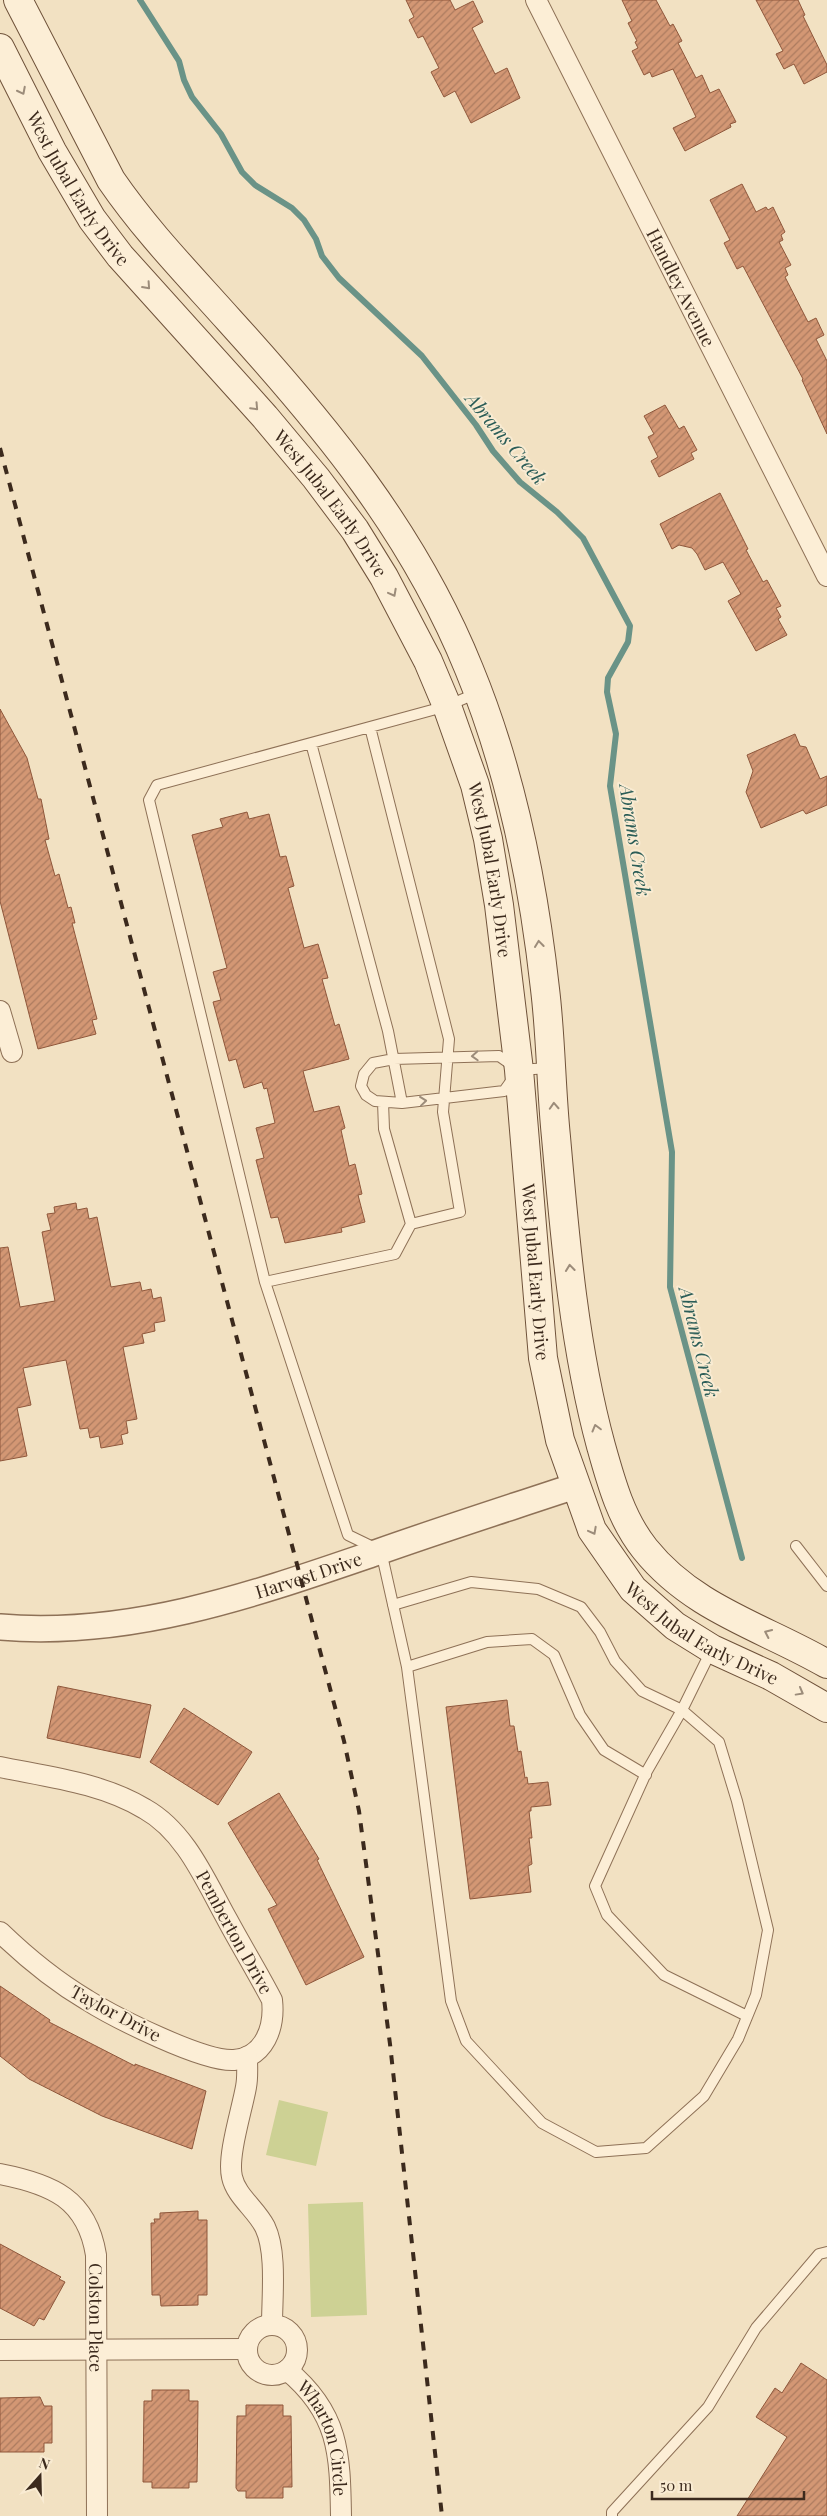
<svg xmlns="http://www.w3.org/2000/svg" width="827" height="2516" viewBox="0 0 827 2516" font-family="'Playfair Display',serif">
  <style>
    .grass { fill: #cdd194 }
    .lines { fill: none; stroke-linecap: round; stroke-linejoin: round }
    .stream { stroke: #6a9387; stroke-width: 6 }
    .building { fill: url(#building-hatch); stroke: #8f573b }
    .service-casing { stroke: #8e7157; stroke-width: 12 }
    .minor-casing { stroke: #8e7157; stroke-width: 22 }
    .tertiary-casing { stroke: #8e7157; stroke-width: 28 }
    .secondary-casing { stroke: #6f523a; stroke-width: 30 }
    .service { stroke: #fceed6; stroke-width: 10 }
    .minor { stroke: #fceed6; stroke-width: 20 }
    .tertiary { stroke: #fceed6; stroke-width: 25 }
    .secondary { stroke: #fceed6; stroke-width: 28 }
    .rail { stroke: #3c2a1d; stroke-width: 4; stroke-dasharray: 9 9; stroke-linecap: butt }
    .oneway { stroke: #9c8c7a }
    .labels { text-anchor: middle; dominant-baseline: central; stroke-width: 4; stroke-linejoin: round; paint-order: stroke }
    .street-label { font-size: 18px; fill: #3c2a1d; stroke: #f9ebd2 }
    .water-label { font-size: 19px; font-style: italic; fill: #2b5d57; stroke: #f9ebd2 }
  </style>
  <defs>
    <pattern id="building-hatch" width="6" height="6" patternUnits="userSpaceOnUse" patternTransform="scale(1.25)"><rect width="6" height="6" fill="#d39774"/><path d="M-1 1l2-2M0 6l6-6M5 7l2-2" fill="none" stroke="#ac7b5f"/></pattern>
  </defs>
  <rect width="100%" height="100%" fill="#f2e1c2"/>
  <path class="grass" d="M279,2100L328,2112L316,2166L266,2155Z
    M363,2202L367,2315L311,2317L308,2204Z"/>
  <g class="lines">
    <path class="stream" d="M140,0L179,61L184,80L192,97L221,134L242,172L255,185L292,208L304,220L316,239L322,256L339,278L422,356L476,425L493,451L520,482L557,512L583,538L630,626L628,642L608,678L607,692L616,734L610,786L672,1152L670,1287L742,1558"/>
  </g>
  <path class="building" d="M406,0H450L455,10L473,1L483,22L472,28L495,74L507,68L520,98L471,123L455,91L444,97L431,72L439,68L423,36L418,38L409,20L414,17Z
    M622,0H656L670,26L673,24L682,41L678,43L696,78L702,75L710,93L719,89L736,122L730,124L731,127L685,151L673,128L696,117L673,69L652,77L650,72L644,75L632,51L638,48L635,42L637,41L628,23L632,21Z
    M756,0H798L805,15L803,16L827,65V72L804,84L794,64L784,69L776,54L783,51Z
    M742,184L756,212L766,207L768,210L773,207L785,232L781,235L783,240L779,242L791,265L785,268L788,275L785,277L808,322L816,318L824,335L816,339L827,361V434L802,380L803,379L743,266L737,269L724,243L730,240L710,200Z
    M665,405L679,429L684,426L697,450L691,453L694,459L659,477L651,461L658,457L648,437L654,434L644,416Z
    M720,493L748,549L746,550L763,582L767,580L781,606L776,608L781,617L778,619L787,635L756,651L728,601L741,594L723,562L705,570L697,554L692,548L679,545L672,549L660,524Z
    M0,709L27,758L38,799H41L49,839L45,840L55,876L59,874L68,908L71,907L75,923H72L97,1019L92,1020L96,1034L38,1049L0,901Z
    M795,734L800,746L806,747L820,779L827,776V805L806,814L803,810L761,828L746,792L753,771L747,755Z
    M247,812L249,819L269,814L280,857L286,856L294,886L288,888L304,948L318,944L328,978L322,979L335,1026L339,1024L349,1059L303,1071L314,1112L339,1106L345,1128L341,1130L349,1166L355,1164L362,1194L358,1195L365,1222L341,1228L342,1232L285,1243L278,1217L271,1218L256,1160L264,1158L256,1128L275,1123L267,1088L264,1089L262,1082L244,1088L236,1059L229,1061L213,1002L221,1000L213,972L227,968L192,835L223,827L220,819Z
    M76,1203L77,1210L87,1208L89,1219L97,1217L111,1287L140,1282L142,1291L151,1289L153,1299L161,1297L165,1321L154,1323L155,1331L142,1334L144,1343L123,1347L137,1419L126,1421L128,1433L121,1435L123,1444L101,1448L99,1436L90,1438L88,1428L80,1429L66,1360L23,1368L31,1405L17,1408L27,1456L0,1461V1248L8,1247L20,1307L55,1301L42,1232L51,1230L47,1214L55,1213L54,1207Z
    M58,1686L151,1705L140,1758L47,1738Z
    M507,1700L510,1726H514L518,1752L521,1751L525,1778L527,1777L528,1784L548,1782L551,1805L531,1807V1811H529L532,1838H529L532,1864L528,1866L531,1892L470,1899L446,1707Z
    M184,1708L252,1752L218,1805L150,1762Z
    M279,1793L319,1859L317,1860L364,1957L306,1985L268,1909L277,1905L228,1823Z
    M0,1986L50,2020L49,2022L135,2066V2064L206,2091L192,2149L102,2116L29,2079L0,2056Z
    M198,2211V2220H207V2295H198V2305L161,2306L160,2295H152L151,2223H155L154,2219H160V2213Z
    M0,2244L61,2277L59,2279L65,2282L44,2320L39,2318L34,2326L0,2308Z
    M801,2363L827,2380V2516H737L787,2437L756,2417L775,2388L782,2393Z
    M152,2390H189V2401H198L197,2482H189V2488H152V2482H143L144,2401H152Z
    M40,2397L44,2406H52V2443H44V2452H0V2398Z
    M246,2405H283V2416H291L292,2487H283V2498H246V2491H238L236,2488L237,2416H246Z"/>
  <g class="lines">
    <defs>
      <path id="service" d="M477,693L447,706L157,785L149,800L265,1282L348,1535L381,1551L407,1667L451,2001L466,2041L542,2123L596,2152L646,2148L704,2096L738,2039L756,1995L768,1930L737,1801L719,1742L682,1710L712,1649
        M370,727L449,1039L443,1112L460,1212L411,1224L384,1129L383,1102
        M311,743L388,1031L402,1103
        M514,1077L504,1091L402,1103L375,1101L366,1095L361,1086L364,1074L373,1063L394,1059L499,1056L519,1070L549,1068
        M265,1282L395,1254L411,1224
        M796,1546L827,1586
        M393,1605L471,1582L538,1589L581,1607L600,1632L615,1661L642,1691L682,1710L647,1771L595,1886L607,1915L664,1975L747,2016
        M407,1667L487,1642L532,1639L554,1655L580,1715L604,1750L646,1775
        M612,2516V2512L708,2407L756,2328L819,2254L827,2252"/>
      <g id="minor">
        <path id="s1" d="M536,0L827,576"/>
        <path d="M0,1011L12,1052"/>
        <path id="s2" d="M0,1767C49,1777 102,1783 145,1809C186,1832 206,1882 228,1921C242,1947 258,1973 272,2000C275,2027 265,2057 234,2060C203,2062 114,2017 87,2000C55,1981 27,1958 0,1932"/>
        <path d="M247,2057C247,2067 248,2077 246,2087C242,2110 227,2156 232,2177C236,2196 256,2209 265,2227C277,2252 272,2296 272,2325"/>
        <path id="s3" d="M0,2174C52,2184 87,2199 96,2255L97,2516"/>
        <circle cx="272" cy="2350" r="25"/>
        <path d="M0,2350L247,2349"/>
        <path id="s4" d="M287,2370C339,2413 340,2453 341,2516"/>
      </g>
      <g id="tertiary">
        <path id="s5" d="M0,1627C132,1638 255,1594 378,1552C443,1529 509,1508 575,1486"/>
      </g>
      <g id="secondary">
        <path d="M18,0L111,180C146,231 188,274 229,320C326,427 414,533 469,669C511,771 533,880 545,989C551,1038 551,1088 556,1137C565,1239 574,1347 601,1446C611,1482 621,1519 645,1549C693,1609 763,1627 827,1664"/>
        <path id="s6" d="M0,48L52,151L92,219L120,256L265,417L316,478L355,530L384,577L428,661L447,706L475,785L488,839L499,905L519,1070L543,1358L560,1440L592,1530L633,1589L675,1626L712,1649L771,1676L827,1708"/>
      </g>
    </defs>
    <use href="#service" class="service-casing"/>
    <use href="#minor" class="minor-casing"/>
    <use href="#tertiary" class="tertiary-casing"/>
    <use href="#secondary" class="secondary-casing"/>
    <use href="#service" class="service"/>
    <use href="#minor" class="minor"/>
    <use href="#tertiary" class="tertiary"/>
    <use href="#secondary" class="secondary"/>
    <path class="rail" d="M0,448L344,1741L359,1811L390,2044L442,2516"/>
  </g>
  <defs><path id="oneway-chevron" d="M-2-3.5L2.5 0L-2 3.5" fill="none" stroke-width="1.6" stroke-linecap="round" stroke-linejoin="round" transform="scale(1.25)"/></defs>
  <g class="oneway">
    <use href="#oneway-chevron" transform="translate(22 91) rotate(63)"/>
    <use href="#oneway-chevron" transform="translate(147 286) rotate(48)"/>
    <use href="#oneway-chevron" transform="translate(255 407) rotate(47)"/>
    <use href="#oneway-chevron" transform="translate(393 593) rotate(62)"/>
    <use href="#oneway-chevron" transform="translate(539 944) rotate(-97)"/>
    <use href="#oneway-chevron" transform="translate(475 1056) rotate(177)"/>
    <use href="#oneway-chevron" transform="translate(423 1101) rotate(-6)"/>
    <use href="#oneway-chevron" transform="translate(554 1106) rotate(-93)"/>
    <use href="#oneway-chevron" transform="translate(570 1268) rotate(-96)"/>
    <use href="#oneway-chevron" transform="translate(596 1428) rotate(-105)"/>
    <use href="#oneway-chevron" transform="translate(593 1531) rotate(62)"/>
    <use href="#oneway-chevron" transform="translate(768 1633) rotate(-155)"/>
    <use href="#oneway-chevron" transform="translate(800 1692) rotate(29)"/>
  </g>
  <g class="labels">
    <g class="street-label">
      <text stroke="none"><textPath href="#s6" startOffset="161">West Jubal Early Drive</textPath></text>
      <text stroke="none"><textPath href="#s1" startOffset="322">Handley Avenue</textPath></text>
      <text stroke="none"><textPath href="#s6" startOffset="566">West Jubal Early Drive</textPath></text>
      <text stroke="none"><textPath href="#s6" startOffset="971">West Jubal Early Drive</textPath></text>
      <text stroke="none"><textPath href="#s6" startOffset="1376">West Jubal Early Drive</textPath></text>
      <text stroke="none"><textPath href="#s5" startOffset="315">Harvest Drive</textPath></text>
      <text stroke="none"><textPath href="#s6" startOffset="1796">West Jubal Early Drive</textPath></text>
      <text stroke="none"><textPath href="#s2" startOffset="306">Pemberton Drive</textPath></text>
      <text transform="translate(116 2013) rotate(28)">Taylor Drive</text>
      <text stroke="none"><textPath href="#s3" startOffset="199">Colston Place</textPath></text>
      <text stroke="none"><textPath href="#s4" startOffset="81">Wharton Circle</textPath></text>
    </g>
    <g class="water-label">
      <text transform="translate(507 438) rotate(50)">Abrams Creek</text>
      <text transform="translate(636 840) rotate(81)">Abrams Creek</text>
      <text transform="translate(700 1342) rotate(76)">Abrams Creek</text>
    </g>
  </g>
  <g transform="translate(40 2476) rotate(20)" stroke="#f9ebd2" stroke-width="4" paint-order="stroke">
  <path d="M0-4L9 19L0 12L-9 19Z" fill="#3c2a1d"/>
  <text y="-8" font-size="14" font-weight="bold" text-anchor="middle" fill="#3c2a1d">N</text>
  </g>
  <path d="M652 2491v8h152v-8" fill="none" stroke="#3c2a1d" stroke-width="2.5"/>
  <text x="660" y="2491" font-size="15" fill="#3c2a1d" stroke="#f9ebd2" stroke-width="4" paint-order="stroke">50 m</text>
</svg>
